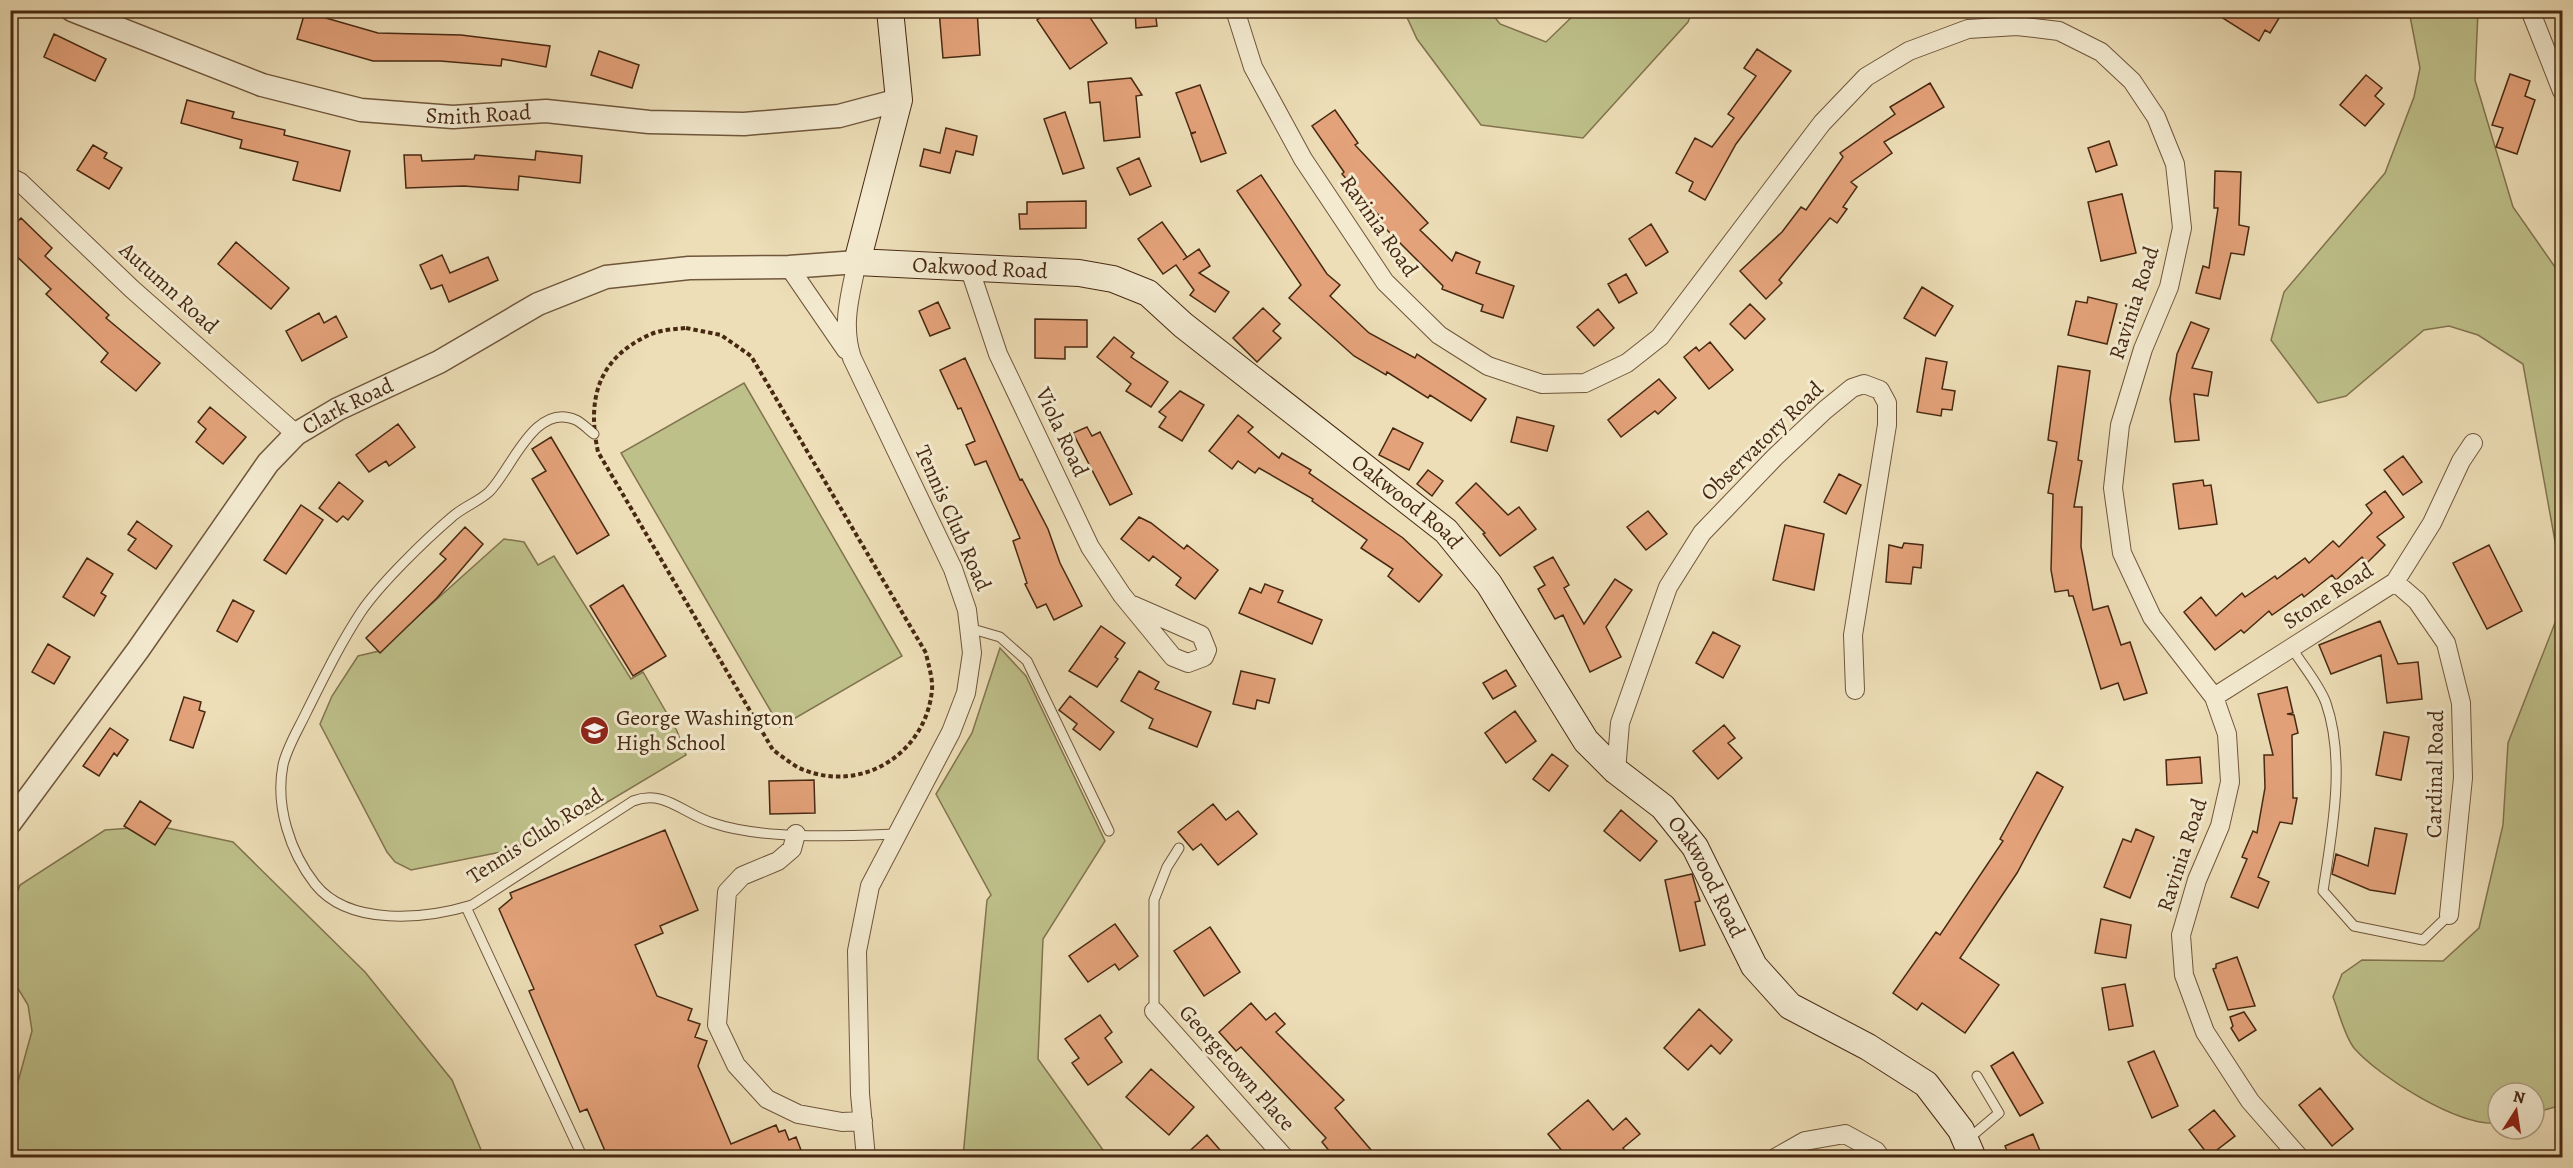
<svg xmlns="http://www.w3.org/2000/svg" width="2573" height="1168" viewBox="0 0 2573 1168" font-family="Alegreya,serif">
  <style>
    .green { fill: #bec08a; stroke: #82744e; stroke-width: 1.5 }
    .building { fill: #e4a27a; stroke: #472912; stroke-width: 1.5 }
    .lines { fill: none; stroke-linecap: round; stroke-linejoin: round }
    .service-casing { stroke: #70563b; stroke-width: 11 }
    .minor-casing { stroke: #70563b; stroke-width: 20 }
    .tertiary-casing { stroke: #70563b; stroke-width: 25 }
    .secondary-casing { stroke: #472912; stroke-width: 28 }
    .path { stroke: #472912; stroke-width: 4; stroke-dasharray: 4.5 3; stroke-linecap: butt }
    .service { stroke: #f3ead0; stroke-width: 9 }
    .minor { stroke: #f3ead0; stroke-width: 18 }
    .tertiary { stroke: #f3ead0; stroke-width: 22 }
    .secondary { stroke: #f3ead0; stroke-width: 26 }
    .labels { text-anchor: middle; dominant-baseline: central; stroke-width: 6; stroke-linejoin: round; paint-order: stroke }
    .street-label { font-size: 22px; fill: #472912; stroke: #f3ead0 }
    .poi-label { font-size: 22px; fill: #472912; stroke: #f3ead0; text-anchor: start }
  </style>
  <rect width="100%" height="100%" fill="#eddeb7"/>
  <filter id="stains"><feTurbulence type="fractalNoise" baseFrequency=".00333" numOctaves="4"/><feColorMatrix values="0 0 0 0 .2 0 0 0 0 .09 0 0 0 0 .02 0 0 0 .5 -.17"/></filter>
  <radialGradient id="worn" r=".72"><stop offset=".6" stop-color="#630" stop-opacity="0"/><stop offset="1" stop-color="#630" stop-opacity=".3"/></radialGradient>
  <path class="green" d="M1404,11H1490L1500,24L1546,42L1578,11H1692L1688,22L1583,138L1481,125L1417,39Z
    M2409,11H2478L2475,80L2513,207L2562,277V580L2523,364L2478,335L2449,326L2424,330L2346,396L2318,403L2271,340L2284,292L2385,173L2414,97L2420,68Z
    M744,383L902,656L780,727L621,453Z
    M504,539L524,542L538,565L554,556L631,679L643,672L677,731L686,755L589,813L506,851L411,870L395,862L387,852L320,724L332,696L358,656L379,651Z
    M2562,605V1105L2534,1113V1093H2498V1123C2459,1127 2379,1077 2354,1048C2344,1035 2339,1012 2333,997L2342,974L2362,960L2443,961L2479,928L2503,825L2508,743Z
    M1000,648L1026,676L1105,841L1043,939L1038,1059L1108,1157H963L987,900L991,895L936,794L972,733Z
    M158,826L233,842L365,972L452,1080L484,1157H11V1107L32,1031L28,1005L11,977V909L20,885L105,830Z"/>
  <path class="building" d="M939,10H977L980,55L943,58Z
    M1051,10H1085L1107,43L1070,69L1037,20Z
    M1135,10H1155L1157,26L1136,28Z
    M2210,10H2284L2270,33L2265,30L2259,41Z
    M305,12L378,33L461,35L550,46L546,67L502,59L501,66L440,61H373L297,39Z
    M54,34L106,59L95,81L44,57Z
    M1757,49L1791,71L1736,144L1705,200L1689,191L1693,182L1676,173L1695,138L1712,147L1734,118L1728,114L1756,76L1744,68Z
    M599,51L639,65L632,88L591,75Z
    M2510,74L2530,81L2525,96L2535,100L2517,154L2496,147L2503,128L2492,125Z
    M2366,75L2382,88L2375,96L2384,104L2365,126L2340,105Z
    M1131,78L1142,95L1136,96L1140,137L1104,141L1100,102L1090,103L1088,82Z
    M1930,83L1944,107L1884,142L1892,153L1851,182L1857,187L1843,207L1847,209L1837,223L1830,218L1779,280L1782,283L1766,299L1740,271L1782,232L1801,207L1806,210L1843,157L1840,153L1895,114L1890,107Z
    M1200,85L1226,153L1201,162L1191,134L1196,132L1191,133L1176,93Z
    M187,100L234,112L232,118L285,130L284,135L350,151L340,191L293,180L298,162L240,148L242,140L181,123Z
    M1335,110L1358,143L1355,145L1428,223L1420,230L1452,261L1456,252L1480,262L1476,273L1514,286L1503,318L1481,311L1483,305L1442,289L1443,286L1380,223L1383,220L1342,174L1344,172L1312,126Z
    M1065,112L1084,168L1063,174L1044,119Z
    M946,128L977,136L973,155L956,151L950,173L920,166L924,149L940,153Z
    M2109,141L2117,165L2096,172L2088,148Z
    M93,145L107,153L104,158L122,168L109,189L77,170Z
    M536,151L582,156L580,183L519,176L518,190L464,186L406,188L404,155H421L422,161L474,159L475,155L535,160Z
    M1139,158L1151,186L1130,195L1117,168Z
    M2215,171L2241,172L2239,225L2249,227L2244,255L2231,253L2220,299L2196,293L2203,266L2209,268L2218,208H2214Z
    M1261,175L1327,274L1340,285L1330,296L1369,333L1415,358L1417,354L1486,399L1471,421L1430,395L1428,398L1387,372L1386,375L1354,356L1289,298L1301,285L1237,191Z
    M2122,194L2136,253L2101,261L2088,202Z
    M1086,201V228L1020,229L1019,214H1027V202Z
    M21,218L52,248L45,256L109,315L106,318L160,363L136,391L101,362L108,353L46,294L51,289L10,250V229Z
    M1162,222L1187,257L1183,260L1199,249L1210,266L1199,273L1229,292L1215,312L1190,295L1194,290L1176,265L1163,274L1138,239Z
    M1651,224L1668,252L1646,266L1629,239Z
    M236,242L289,288L271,309L218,264Z
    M442,255L450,273L488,257L498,280L449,302L442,285L431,289L420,265Z
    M1626,274L1637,293L1619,303L1608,284Z
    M1922,287L1953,306L1935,336L1904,318Z
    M2088,297L2117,304L2107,344L2068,335L2076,301L2087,303Z
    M938,302L950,328L930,336L919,311Z
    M1750,304L1765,319L1745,339L1730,324Z
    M1263,308L1280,324L1273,331L1281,338L1257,362L1233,338Z
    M1598,309L1614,328L1594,346L1577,327Z
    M319,313L324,323L336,316L347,337L302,361L286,331Z
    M1035,319L1087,320V347H1065V359L1035,358Z
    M2191,322L2209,329L2192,368L2212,372L2208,396L2194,394L2199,440L2175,442L2170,399L2177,354Z
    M1114,337L1134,353L1131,357L1168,382L1151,407L1126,391L1131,384L1097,357Z
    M1710,342L1733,370L1709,389L1684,357L1696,347L1699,351Z
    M965,358L1020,480L1022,479L1048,529L1060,563L1082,606L1054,620L1046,604L1037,608L1025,584L1027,583L1013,541L1020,538L986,461L975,465L966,445L975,441L961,408L958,409L940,370Z
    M1926,358L1947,362L1942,389L1955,391L1952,410L1942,409L1941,416L1917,412Z
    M2058,366L2090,371L2078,460L2082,461L2074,507H2082L2081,547L2093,610L2108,606L2121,645L2130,642L2147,693L2124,700L2118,683L2101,689L2073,596H2069L2068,590L2055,592L2051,570L2053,494L2048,493L2057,442L2048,440Z
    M1659,379L1676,398L1658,414L1655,411L1621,437L1608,420Z
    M1180,391L1204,405L1182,441L1159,427L1166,417L1159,412Z
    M210,407L246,437L223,464L196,442L206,429L198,422Z
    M1238,415L1253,427L1248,432L1279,458L1282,453L1311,470L1309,473L1403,538L1442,575L1419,602L1388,576L1393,569L1361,548L1367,540L1312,501L1313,499L1259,468L1255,473L1238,461L1232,469L1209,451Z
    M1517,417L1554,426L1547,451L1511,442Z
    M398,424L415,447L389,466L386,461L369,472L356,455Z
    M1087,427L1092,436L1100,432L1132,494L1110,505L1073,433Z
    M1393,428L1423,443L1409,470L1379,455Z
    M551,437L609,535L577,554L532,479L546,471L532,449Z
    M2403,456L2422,482L2403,495L2384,470Z
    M1428,470L1443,481L1432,496L1417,484Z
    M1839,474L1861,485L1846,514L1824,502Z
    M2203,480L2204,486L2211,485L2217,524L2179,529L2173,484Z
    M339,482L363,501L348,520L343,516L337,522L319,508Z
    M1476,483L1508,515L1519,507L1536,529L1500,556L1483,534L1485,533L1456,503Z
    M2385,491L2404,517L2377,537L2385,545L2367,563L2362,557L2336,580L2332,575L2304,597L2302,594L2272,615L2269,611L2244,633L2241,630L2215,650L2184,612L2201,597L2216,616L2242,593L2245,597L2275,576L2277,579L2305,558L2309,563L2333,541L2339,547L2372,513L2366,505Z
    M301,505L323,520L286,574L264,560Z
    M1648,511L1667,534L1646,550L1627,527Z
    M1139,517L1151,523L1184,549L1187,545L1218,570L1195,599L1176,585L1181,578L1153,556L1149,561L1121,539Z
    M137,521L172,546L156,569L128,550L136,539L128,534Z
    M1785,525L1824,534L1814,590L1773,580Z
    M465,527L483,544L437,598L380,653L366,638L446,559L440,554Z
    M1904,543L1923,545L1921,568L1913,567L1911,584L1886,582L1889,545L1902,548Z
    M2489,545L2522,611L2487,629L2453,563Z
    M1553,557L1569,585L1564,588L1584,624L1615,579L1632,590L1606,627L1621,657L1590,672L1563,615L1555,619L1538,589L1545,585L1534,567Z
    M87,558L113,574L101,593L106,596L94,616L63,597Z
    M1265,584L1283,591L1278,602L1322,620L1312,644L1239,613L1250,588L1261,593Z
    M623,585L666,656L633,676L590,606Z
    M233,600L254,611L237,642L217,631Z
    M2380,621L2398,664L2418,662L2422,699L2387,703L2381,655L2331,674L2319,645Z
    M1101,626L1125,643L1115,657L1118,659L1097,687L1069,671Z
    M1713,632L1740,646L1723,678L1696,663Z
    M48,644L70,657L54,684L32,672Z
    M1506,670L1516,686L1493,699L1483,683Z
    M1139,671L1159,682L1155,689L1211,712L1197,747L1149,728L1153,719L1121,701Z
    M1241,671L1275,679L1269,703L1257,700L1255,709L1233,704Z
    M2287,687L2293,713L2287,714L2294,715L2298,733L2292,735L2293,798H2297L2292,824L2280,822L2258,877L2269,882L2258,908L2231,897L2247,859L2242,857L2253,831L2257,833L2265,788L2264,755H2273L2258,694Z
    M1070,696L1114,732L1100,750L1073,729L1077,724L1059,710Z
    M184,697L201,702L199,710L205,712L193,748L170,740Z
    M1515,711L1536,741L1506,763L1485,733Z
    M1724,725L1735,738L1728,743L1742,758L1718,779L1693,751Z
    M110,728L128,740L117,756L114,753L99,776L83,766Z
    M2384,732L2409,737L2401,780L2376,775Z
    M1552,754L1568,766L1549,791L1533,779Z
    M2200,757L2202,783L2167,785L2166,760Z
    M2037,772L2063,787L2017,873L1960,958L1999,985L1965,1033L1922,1003L1917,1010L1893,993L1936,932L1940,935L2003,841L2000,839Z
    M814,780L815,813L770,814L769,781Z
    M140,801L171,821L155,845L124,826Z
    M1213,804L1226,820L1238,811L1257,834L1218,865L1201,844L1193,850L1178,832Z
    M1621,810L1657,841L1640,861L1604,831Z
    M2375,828L2407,834L2395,894L2370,890L2332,874L2336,854L2368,866Z
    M2136,829L2154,837L2130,898L2104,887L2123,839L2131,842Z
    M665,830L698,910L660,926L663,933L635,945L657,996L692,1009L688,1020L700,1024L695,1037L707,1041L698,1066L731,1144L776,1125L779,1132L785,1130L789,1140L796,1137L804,1158H608L587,1109L580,1112L529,991L534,989L499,909L512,898L510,893Z
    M1692,874L1700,901L1695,902L1705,945L1680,951L1665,880Z
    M2101,919L2131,925L2126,958L2095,953Z
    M1115,924L1138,956L1119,970L1115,964L1088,982L1069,956Z
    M1210,927L1240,972L1204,996L1174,951Z
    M2237,957L2255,1006L2228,1010L2213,969L2216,968V964Z
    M2125,984L2133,1026L2109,1030L2102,988Z
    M1251,1003L1266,1020L1275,1013L1285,1024L1276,1032L1344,1100L1335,1108L1378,1158H1335L1322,1142L1326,1138L1241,1047L1236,1051L1219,1032Z
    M1699,1009L1732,1040L1720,1054L1711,1045L1688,1070L1664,1048Z
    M2244,1012L2256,1030L2239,1041L2231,1028L2233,1026L2230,1017Z
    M1100,1015L1112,1032L1105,1038L1122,1062L1088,1085L1072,1063L1079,1058L1065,1039Z
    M2154,1051L2178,1106L2152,1118L2128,1062Z
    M2013,1052L2043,1103L2020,1116L1991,1066Z
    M1151,1069L1194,1107L1169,1135L1126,1097Z
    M2320,1088L2353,1129L2332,1146L2299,1105Z
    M1588,1100L1613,1130L1626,1118L1640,1134L1623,1148L1631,1158H1568L1548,1134Z
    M2214,1110L2235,1136L2209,1156L2189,1130Z
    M2033,1134L2043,1158H2010L2005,1146Z
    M1207,1135L1227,1158H1182Z"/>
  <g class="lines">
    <defs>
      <path id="service" d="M594,434C589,430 582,423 576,420C534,401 511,471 489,492C478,502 463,507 452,517C425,540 380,584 361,612C340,644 324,677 307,711C299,728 287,747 283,765C275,806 290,852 315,884C349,927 426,919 472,905L633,801C665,789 683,814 713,823C763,840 844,836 897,834
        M969,628L1000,637L1027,661L1109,831
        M2292,648C2302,665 2319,684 2326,703C2346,761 2332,832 2323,891L2354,926L2423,940L2449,915
        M466,907L583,1158
        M1154,1011V900L1167,867L1179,848
        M1967,1140L1999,1113L1977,1076"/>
      <path id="minor" d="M1235,10L1253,67L1303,159L1385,282L1439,335L1488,366L1542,384L1585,383L1627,363L1660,337L1822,123L1866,77L1909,51L1968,29L2017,26L2059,31L2101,52L2132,81L2156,117L2175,164L2182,228L2169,287L2143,349L2120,425L2113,488L2122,553L2152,617L2214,697L2227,734L2230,782L2220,826L2197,880L2181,935L2184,975L2205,1032L2250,1101L2300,1158
        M2530,10L2562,91
        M10,177L20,182L132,289L296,434
        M857,262C850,296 841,325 852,358L953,569L967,610L972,653L966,693L951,732L870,886L857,951L860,1094L866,1158
        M789,267L846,350
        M970,270L998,354L1090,547L1122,595L1173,657L1188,663L1204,657L1207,650L1201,635L1130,604
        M2395,582L2417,601L2446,643L2461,703L2463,778L2449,915
        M2214,697L2395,582L2432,523L2461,461L2473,443
        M1616,771L1620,723L1668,587L1702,533L1775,457L1825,410L1852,388L1864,384L1880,390L1887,403V425L1853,635L1855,690
        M796,834L792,849L778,861L742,876L727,892L717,1025L736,1065L767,1099L798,1114L842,1122L863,1121
        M1154,1011L1285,1158
        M1775,1158L1805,1141L1845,1134L1876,1151L1881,1158"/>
      <g id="tertiary">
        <path id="s1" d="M72,10L262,85L361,110L453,117L546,111L649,122L744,124L839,116L899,100"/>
        <path id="s2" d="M10,823L138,650L268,463L296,434L338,409L439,362L538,304L606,277L689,268L789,267L857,262"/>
      </g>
      <g id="secondary">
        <path id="s3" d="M890,10L899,100L857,262L1079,273L1113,279L1148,293L1183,325L1446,531L1489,584L1586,741L1616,771L1663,807L1695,847L1754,966L1790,1006L1868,1047L1926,1084L1961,1130L1973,1158"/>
      </g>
    </defs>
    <use href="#service" class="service-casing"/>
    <use href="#minor" class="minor-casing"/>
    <use href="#tertiary" class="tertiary-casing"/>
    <use href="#secondary" class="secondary-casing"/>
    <path class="path" d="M686,328L721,335L751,356L926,653C928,664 933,678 932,690C926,753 863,793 804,770C793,766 782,756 773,750L598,452C587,400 597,359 649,335C659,330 674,329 686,328Z"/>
    <use href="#service" class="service"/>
    <use href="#minor" class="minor"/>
    <use href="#tertiary" class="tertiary"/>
    <use href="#secondary" class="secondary"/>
  </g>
  <defs>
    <symbol id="school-disc" viewBox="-11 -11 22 22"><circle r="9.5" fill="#8f2418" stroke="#f3ead0"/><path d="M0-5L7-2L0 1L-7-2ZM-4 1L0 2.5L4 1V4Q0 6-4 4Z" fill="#fff"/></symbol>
  </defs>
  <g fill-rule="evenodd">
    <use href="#school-disc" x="578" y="714" width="33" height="33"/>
  </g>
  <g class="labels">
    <g class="street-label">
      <text stroke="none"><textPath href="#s1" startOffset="424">Smith Road</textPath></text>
      <text transform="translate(1379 226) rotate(55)">Ravinia Road</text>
      <text stroke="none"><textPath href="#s3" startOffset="381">Oakwood Road</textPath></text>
      <text transform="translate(169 288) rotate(42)">Autumn Road</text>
      <text transform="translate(2134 303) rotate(-72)">Ravinia Road</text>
      <text stroke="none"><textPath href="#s2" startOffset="542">Clark Road</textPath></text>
      <text transform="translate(1062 432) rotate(65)">Viola Road</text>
      <text transform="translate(1762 441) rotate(-44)">Observatory Road</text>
      <text stroke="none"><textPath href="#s3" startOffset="885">Oakwood Road</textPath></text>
      <text transform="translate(953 518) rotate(66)">Tennis Club Road</text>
      <text transform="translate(2328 596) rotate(-33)">Stone Road</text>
      <text transform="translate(2435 774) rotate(-89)">Cardinal Road</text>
      <text transform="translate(535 836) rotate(-33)">Tennis Club Road</text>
      <text transform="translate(2182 855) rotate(-72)">Ravinia Road</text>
      <text stroke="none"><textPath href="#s3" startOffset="1371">Oakwood Road</textPath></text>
      <text transform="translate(1237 1068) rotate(48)">Georgetown Place</text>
    </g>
    <g class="poi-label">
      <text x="616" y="718">George Washington<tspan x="616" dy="25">High School</tspan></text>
    </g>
  </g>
  <rect width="2573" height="1168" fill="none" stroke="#eddeb7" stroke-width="36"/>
  <rect x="12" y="12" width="2549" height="1144" fill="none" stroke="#472912" stroke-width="3"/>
  <rect x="18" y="18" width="2537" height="1132" fill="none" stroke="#472912" stroke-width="1.5"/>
  <g transform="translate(2516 1111) rotate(12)"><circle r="28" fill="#f3ead0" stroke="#ae9d84" stroke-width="1.5"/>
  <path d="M0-4.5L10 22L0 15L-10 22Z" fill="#8f2418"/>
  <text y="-9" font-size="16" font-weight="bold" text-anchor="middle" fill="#472912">N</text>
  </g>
  <rect width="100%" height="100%" filter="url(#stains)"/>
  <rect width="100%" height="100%" fill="url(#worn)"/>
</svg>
